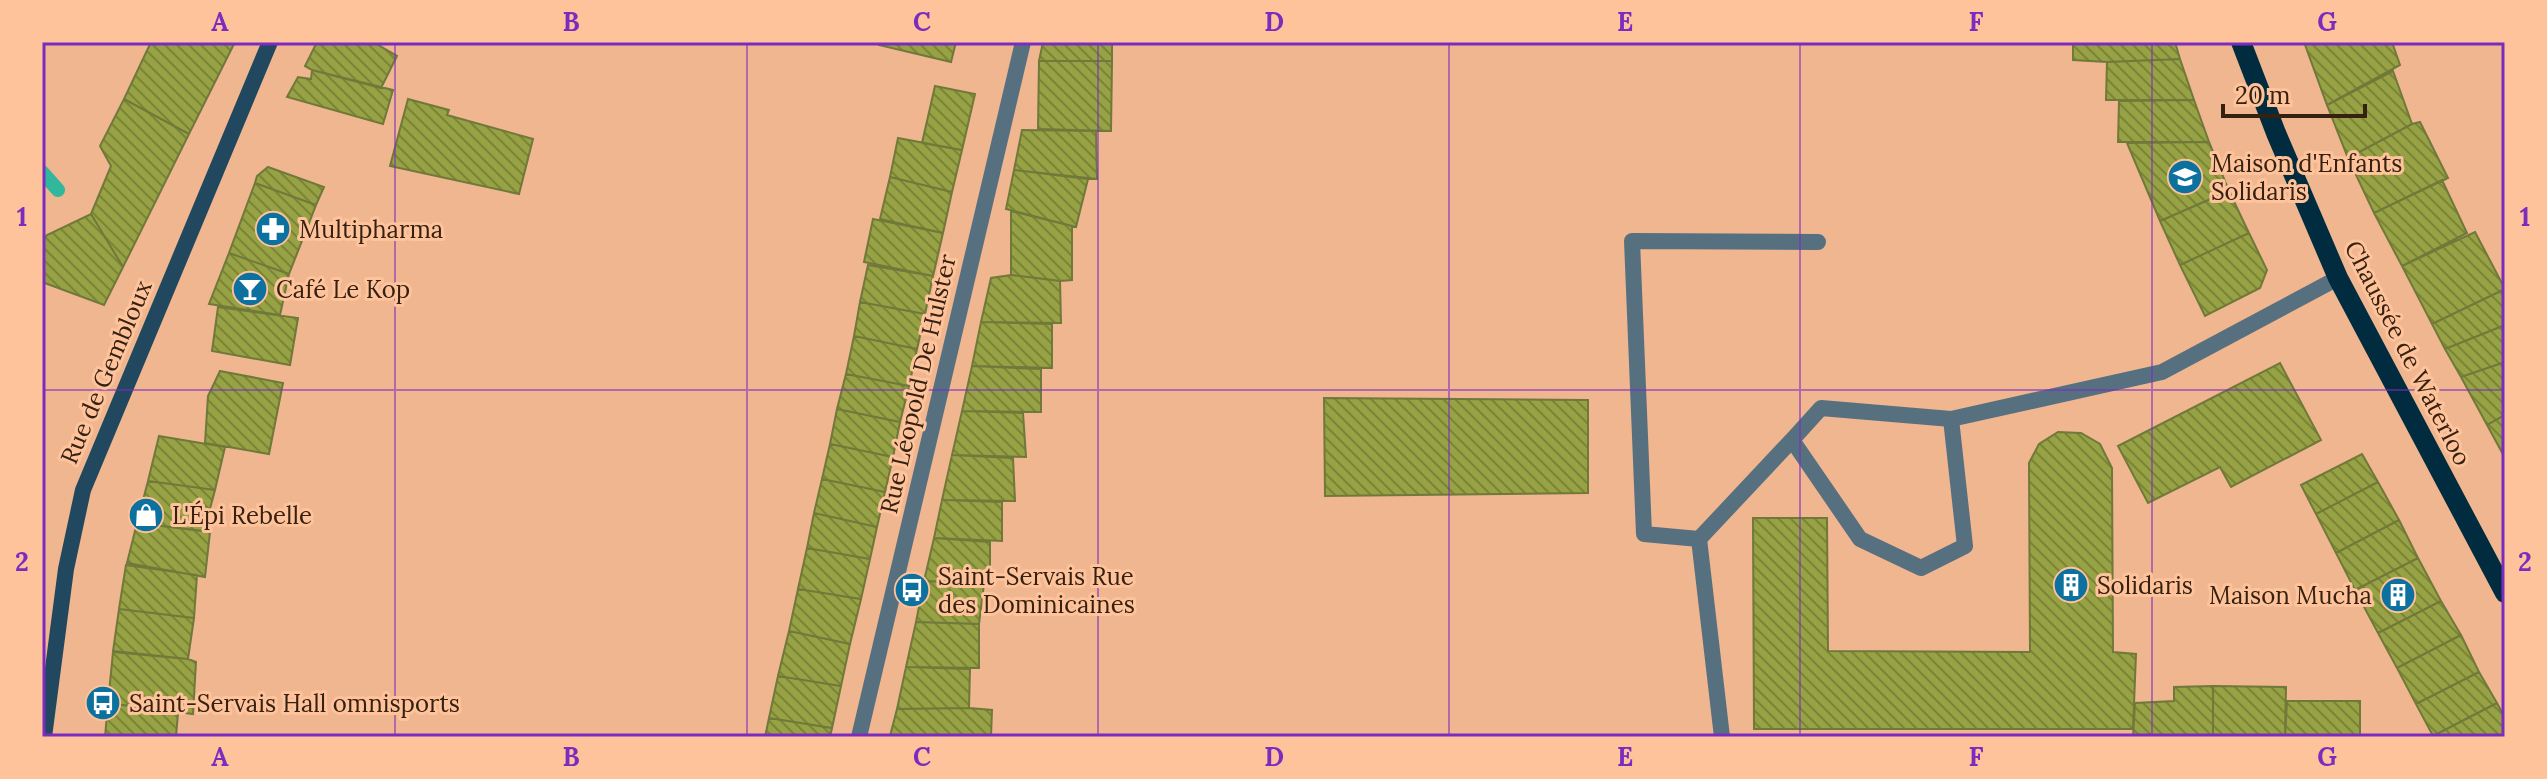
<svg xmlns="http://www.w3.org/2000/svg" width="2547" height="779" viewBox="0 0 2547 779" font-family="Lora,serif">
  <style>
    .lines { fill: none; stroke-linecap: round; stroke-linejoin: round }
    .stream { stroke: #30b79c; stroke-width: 14 }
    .building { fill: url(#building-back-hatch); stroke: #70783a; stroke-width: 2 }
    .lane { stroke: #577080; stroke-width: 16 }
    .street { stroke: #577080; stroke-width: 16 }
    .secondary { stroke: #21485e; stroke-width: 16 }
    .primary { stroke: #012c40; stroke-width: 20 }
    .grid { fill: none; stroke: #7b2cbf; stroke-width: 2; stroke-opacity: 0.55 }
    .labels { text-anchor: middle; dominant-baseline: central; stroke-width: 6; stroke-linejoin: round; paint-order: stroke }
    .poi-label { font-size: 24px; fill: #362111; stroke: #fec39b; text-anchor: start }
    .street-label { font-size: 24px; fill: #362111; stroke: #fec39b }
    .neatline { fill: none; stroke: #7b2cbf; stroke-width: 3 }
    .grid-label { font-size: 26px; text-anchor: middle; font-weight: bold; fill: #7b2cbf }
  </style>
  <defs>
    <pattern id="building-back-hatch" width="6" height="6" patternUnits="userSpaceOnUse" patternTransform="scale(2)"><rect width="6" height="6" fill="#96a244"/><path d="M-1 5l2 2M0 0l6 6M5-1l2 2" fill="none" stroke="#7b8437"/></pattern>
  </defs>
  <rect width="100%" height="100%" fill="#f0b68f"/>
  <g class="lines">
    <path class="stream" d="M42,172L58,190"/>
  </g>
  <path class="building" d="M151,42H235L189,134L124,99Z
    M317,42H373L397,56L381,88L312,70L305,66Z
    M879,42H956L951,62L879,45Z
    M1043,42H1112V61H1039Z
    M2073,42H2175L2180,59L2107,62L2073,60Z
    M2304,42H2392L2400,65L2327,105Z
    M2180,59L2194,100H2106L2107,62Z
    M1039,61H1112L1111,131L1038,129Z
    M312,70L393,90L383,124L287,97L298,77L311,79Z
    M2393,71L2412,124L2348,158L2327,105Z
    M935,86L975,94L962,150L922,143Z
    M124,99L189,134L123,267L91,214L111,166L100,146Z
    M408,99L449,110L447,115L533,139L519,194L390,166Z
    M2194,100L2209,142H2118L2119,101Z
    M2420,122L2448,178L2374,213L2348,158L2412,124Z
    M1022,130L1096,131L1097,179L1014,170Z
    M898,138L962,150L952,192L890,177Z
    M2209,142L2229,191L2160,221L2127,143Z
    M268,167L324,187L316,205L255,183L257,176Z
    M1014,170L1088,179L1076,227L1006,209Z
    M890,177L952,192L943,233L880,219Z
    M2442,180L2467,233L2402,266L2374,213Z
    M255,183L316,205L289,274L229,253Z
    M2229,191L2249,233L2180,265L2160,221Z
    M1011,211L1072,226V280L1060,281L1011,275Z
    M91,214L123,267L104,305L42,282V240L47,235Z
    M873,219L943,233L933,276L864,262Z
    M2475,232L2505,289L2432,324L2402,266Z
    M2249,233L2267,270L2260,288L2205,316L2180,265Z
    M229,253L289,274L280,315L209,304Z
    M868,265L933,276L925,314L860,302Z
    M1011,275L1060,281L1061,323L981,322L991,278Z
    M2505,289V325L2445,349L2432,324Z
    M860,302L925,314L917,349L854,336Z
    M218,307L298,318L290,365L212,351Z
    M981,322L1052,324V368L972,366Z
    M2505,325V362L2461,377L2445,349Z
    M854,336L917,349L909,386L846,374Z
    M2505,362V415L2487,425L2461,377Z
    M2280,363L2321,440L2231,487L2220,467L2148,503L2118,446Z
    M972,366L1041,369V412L962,411Z
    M220,371L283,383L269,454L205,443L208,396Z
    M846,374L909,386L900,422L837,409Z
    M1324,398L1588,400V493L1325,496Z
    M837,409L900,422L893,457L830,444Z
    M962,411L1023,413L1026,457L952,455Z
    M2505,415V458L2487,425Z
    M2058,432L2081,433L2100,444L2112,468L2113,652L2136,654L2133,729H1754L1753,518H1827L1828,651L2030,652L2029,463L2039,444Z
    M159,436L225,447L215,490L148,481Z
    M830,444L893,457L885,492L822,479Z
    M2362,454L2378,482L2316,514L2301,485Z
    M952,455L1013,458L1015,501L942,500Z
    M822,479L885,492L877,527L814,513Z
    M148,481L215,490L204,531L137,523Z
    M2378,482L2399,520L2336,553L2316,514Z
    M942,500L1002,502V541L934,538Z
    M814,513L877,527L870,559L807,548Z
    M2399,520L2418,558L2355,590L2336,553Z
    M137,523L210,532L205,577L127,563Z
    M934,538L990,542V583L924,581Z
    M807,548L870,559L861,599L798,589Z
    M2418,558L2441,601L2378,633L2355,590Z
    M126,565L197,575L194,618L119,609Z
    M924,581L984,584L979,624L916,622Z
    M798,589L861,599L850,644L789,631Z
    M2441,601L2461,635L2397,668L2378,633Z
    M119,609L194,618L188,659L113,651Z
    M916,622L979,624V668L906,667Z
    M789,631L850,644L841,686L778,676Z
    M2461,635L2479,672L2416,704L2397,668Z
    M113,652L188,659L196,662L193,714L108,703Z
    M906,667L970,669L969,708L897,709Z
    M2479,672L2497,703L2433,736L2416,704Z
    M778,676L841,686L832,728L769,718Z
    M2213,686L2286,687L2285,737H2213Z
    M2213,686V737H2133L2135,703L2174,701V687Z
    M2287,701H2360V737H2285Z
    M108,703L178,713L176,737H105Z
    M2497,703L2505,718V737L2433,736Z
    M969,708L992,710L991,737L890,736L897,709Z
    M769,718L832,728L830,737H765Z"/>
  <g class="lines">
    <path class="lane" d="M1951,419L1965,546L1921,568L1860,539L1792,440L1821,408L1951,419L2162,372L2338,278
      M1792,440L1699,539L1644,534L1632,241L1818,242
      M1699,539L1722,737"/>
    <path class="street" d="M859,737L1023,42"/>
    <path class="secondary" d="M44,737L66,569L83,490L270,42"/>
    <path class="primary" d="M2241,42L2276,133L2338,278L2505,593"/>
  </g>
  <path class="grid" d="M395,42V737M747,42V737M1098,42V737M1449,42V737M1800,42V737M2152,42V737M42,390H2505"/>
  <defs>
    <symbol id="school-disc" viewBox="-11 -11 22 22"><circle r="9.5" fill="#0c719e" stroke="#fec39b"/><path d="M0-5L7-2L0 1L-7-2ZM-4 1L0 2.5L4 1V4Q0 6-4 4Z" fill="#fff"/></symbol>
    <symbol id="pharmacy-disc" viewBox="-11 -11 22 22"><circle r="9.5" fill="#0c719e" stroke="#fec39b"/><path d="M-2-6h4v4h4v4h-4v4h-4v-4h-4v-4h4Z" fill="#fff"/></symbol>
    <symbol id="bar-disc" viewBox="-11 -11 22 22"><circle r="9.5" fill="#0c719e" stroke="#fec39b"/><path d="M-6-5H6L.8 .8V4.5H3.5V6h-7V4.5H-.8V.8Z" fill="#fff"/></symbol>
    <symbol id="shop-disc" viewBox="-11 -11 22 22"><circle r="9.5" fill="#0c719e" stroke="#fec39b"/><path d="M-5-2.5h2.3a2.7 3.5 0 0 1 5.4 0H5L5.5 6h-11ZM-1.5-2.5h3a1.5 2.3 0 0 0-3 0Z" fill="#fff"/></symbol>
    <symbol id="building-disc" viewBox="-11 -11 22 22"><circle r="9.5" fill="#0c719e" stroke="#fec39b"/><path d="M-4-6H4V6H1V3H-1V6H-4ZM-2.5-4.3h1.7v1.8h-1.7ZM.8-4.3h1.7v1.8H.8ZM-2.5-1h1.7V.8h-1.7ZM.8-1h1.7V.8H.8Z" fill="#fff"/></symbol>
    <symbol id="bus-disc" viewBox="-11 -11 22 22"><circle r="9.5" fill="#0c719e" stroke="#fec39b"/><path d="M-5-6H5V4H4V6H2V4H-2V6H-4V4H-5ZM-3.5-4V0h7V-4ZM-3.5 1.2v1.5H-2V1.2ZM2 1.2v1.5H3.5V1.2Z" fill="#fff"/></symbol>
  </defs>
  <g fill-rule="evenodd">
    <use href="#school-disc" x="2165" y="157" width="40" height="40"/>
    <use href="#pharmacy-disc" x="253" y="209" width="40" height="40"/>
    <use href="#bar-disc" x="230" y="269" width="40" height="40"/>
    <use href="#shop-disc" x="126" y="495" width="40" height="40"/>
    <use href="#building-disc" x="2051" y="565" width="40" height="40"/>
    <use href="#bus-disc" x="892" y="570" width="40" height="40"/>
    <use href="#building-disc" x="2378" y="575" width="40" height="40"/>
    <use href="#bus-disc" x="83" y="683" width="40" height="40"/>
  </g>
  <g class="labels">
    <g class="poi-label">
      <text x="2211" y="163">Maison d'Enfants<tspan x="2211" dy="28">Solidaris</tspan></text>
      <text x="299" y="229">Multipharma</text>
      <text x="276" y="289">Café Le Kop</text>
      <text x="172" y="515">L'Épi Rebelle</text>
      <text x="938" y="576">Saint-Servais Rue<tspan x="938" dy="28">des Dominicaines</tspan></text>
      <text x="2097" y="585">Solidaris</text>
      <text x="2372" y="595" text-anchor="end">Maison Mucha</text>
      <text x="129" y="703">Saint-Servais Hall omnisports</text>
    </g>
    <g class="street-label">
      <text transform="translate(2408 353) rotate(63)">Chaussée de Waterloo</text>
      <text transform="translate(106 372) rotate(-67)">Rue de Gembloux</text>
      <text transform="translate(918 384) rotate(-77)">Rue Léopold De Hulster</text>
    </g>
  </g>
  <rect width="2547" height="779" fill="none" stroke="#fec39b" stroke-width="88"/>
  <path d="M2223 104v12h142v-12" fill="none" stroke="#362111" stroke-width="4"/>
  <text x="2235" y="104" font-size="24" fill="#362111" stroke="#fec39b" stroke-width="6" paint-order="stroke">20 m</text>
  <rect x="44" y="44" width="2459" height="691" class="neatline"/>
  <g class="grid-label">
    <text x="220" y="31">A</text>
    <text x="571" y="31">B</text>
    <text x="922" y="31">C</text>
    <text x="1274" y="31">D</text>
    <text x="1625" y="31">E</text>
    <text x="1976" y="31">F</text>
    <text x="2327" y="31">G</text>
    <text x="22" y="226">1</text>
    <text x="2525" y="226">1</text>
    <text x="22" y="571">2</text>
    <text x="2525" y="571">2</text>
    <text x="220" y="766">A</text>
    <text x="571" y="766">B</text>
    <text x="922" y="766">C</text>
    <text x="1274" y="766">D</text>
    <text x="1625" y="766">E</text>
    <text x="1976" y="766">F</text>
    <text x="2327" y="766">G</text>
  </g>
</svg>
